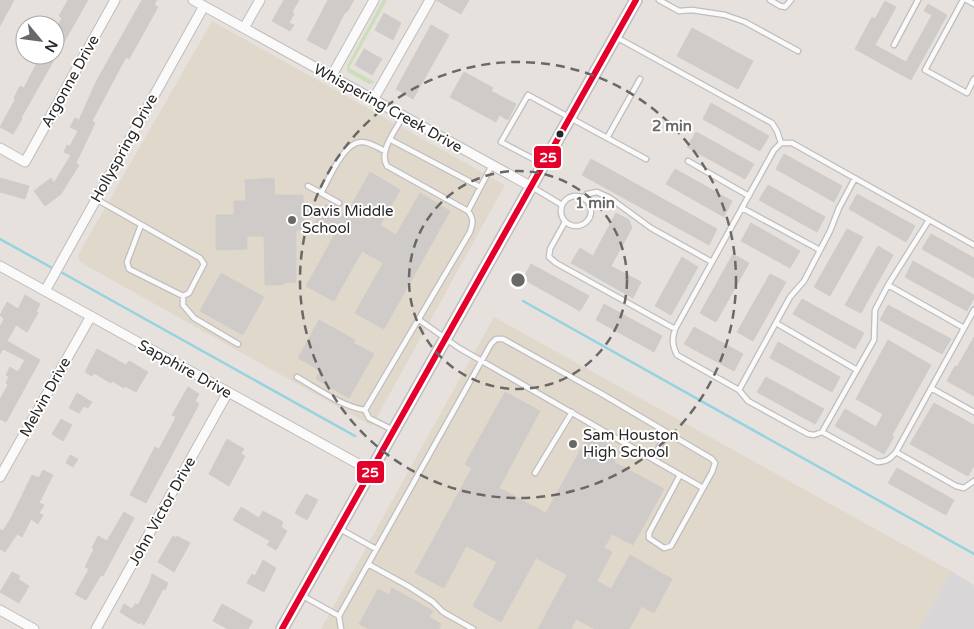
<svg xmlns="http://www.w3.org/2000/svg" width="974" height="629" viewBox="0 0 974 629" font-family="'Varela Round',sans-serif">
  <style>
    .industrial { fill: #d9d6d8 }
    .education { fill: #e0d8cb }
    .green { fill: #cadeb7 }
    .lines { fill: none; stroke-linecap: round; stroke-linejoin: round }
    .stream { stroke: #95d3e2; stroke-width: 2.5 }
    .building { fill: #cecbc8; stroke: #d0cdc8 }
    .service-casing { stroke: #bfbdbd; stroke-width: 7 }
    .minor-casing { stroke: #bfbdbd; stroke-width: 11 }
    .secondary-casing { stroke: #bfbdbd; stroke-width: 14 }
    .service { stroke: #fbfafa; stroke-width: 4.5 }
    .minor { stroke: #fbfafa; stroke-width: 9 }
    .secondary { stroke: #fbfafa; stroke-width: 11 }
    .bus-1-casing { stroke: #fff; stroke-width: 10 }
    .bus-1 { stroke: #e4002b; stroke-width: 6 }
    .ring { fill: none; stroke: #6a6866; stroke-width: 2.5; stroke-dasharray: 9 6 }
    .bus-dot { fill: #272727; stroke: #fff; stroke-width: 2 }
    .poi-dot { fill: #6a6866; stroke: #fff; stroke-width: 2 }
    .labels { text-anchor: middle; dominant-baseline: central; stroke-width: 4; stroke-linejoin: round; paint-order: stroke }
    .street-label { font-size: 15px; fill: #272727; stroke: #fff }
    .poi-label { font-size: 15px; fill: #272727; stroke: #fff; text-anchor: start }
    .centre { fill: #6a6866; stroke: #fff; stroke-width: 2.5 }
    .ring-label { font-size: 15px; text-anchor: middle; font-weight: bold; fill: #6a6866; stroke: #fff; stroke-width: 4; stroke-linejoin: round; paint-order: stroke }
    .line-badge { stroke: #fff; stroke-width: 2 }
    .badge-label { font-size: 14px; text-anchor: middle; font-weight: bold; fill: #fff }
  </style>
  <rect width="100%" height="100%" fill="#e6e1dc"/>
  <path class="industrial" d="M951,571L974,585V629H919Z"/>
  <path class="education" d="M212,21L505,185L372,426L80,262L78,255Z
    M494,317L951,571L919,629H321Z"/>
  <path class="green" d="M383,0H387L349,68L375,82L369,84L348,72L347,66Z"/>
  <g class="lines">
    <path class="stream" d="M0,239L54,269
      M59,271L355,436
      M523,301L974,554"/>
  </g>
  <path class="building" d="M0,0H14L0,26Z
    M68,0H88L21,118L22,119L13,134L0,127L15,100L14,98L20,86L24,88L41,55H55V31L62,18L59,16Z
    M142,0H157L154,5L158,7L129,59L126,57L92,121L95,123L76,163L79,165L61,194L45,206L34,191L51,178L54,183L71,155L64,152L67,145L70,146L78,131L70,127L75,118L79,120L97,80Z
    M284,0H299L292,12L294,14L289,23L294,25L290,31L272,21Z
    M328,0H354L347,12H345L326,50L307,40Z
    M436,0H469L461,14Z
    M885,1L896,7L875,45L906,62L932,15L924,11L928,4L947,15L911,80L855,49L872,17L875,19Z
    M384,13L401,23L393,40L375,30Z
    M431,25L449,35L413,99L396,89Z
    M692,28L753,61L738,89L677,56Z
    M364,49L382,59L372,75L355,65Z
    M464,72L493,88L491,91L516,104L508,120L499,115L496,122L450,97Z
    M711,103L769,136L760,151L703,119Z
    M696,132L754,164L745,179L687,147Z
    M784,154L842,186L834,202L776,169Z
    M591,159L717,229L709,245L582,175Z
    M675,169L732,201L724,217L666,184Z
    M370,172L400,190L380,225L396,235L420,193L450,211L384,329L355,313L383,263L362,251L334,301L306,286L334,236L314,224L326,204L346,215Z
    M0,178L29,186L25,199L0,192Z
    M274,178L275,195H303L304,230H296V282L283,283V285H265L264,236H247V249L216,250V215H234V201H246L245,180Z
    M768,185L825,217L817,232L759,200Z
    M857,194L915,226L906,242L849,209Z
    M616,213L629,220L632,228L611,266L641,282L633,298L571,263L580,248L593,256Z
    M751,223L800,251L790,268L741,241Z
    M847,229L863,237L830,296L814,287Z
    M931,234L974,258V278L922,249Z
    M878,246L893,255L861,313L845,305Z
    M733,254L749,263L716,322L700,313Z
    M682,257L698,267L671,315L655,306Z
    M913,261L974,295V298L967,311L905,277Z
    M531,264L589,296L580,311L523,279Z
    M221,273L264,297L243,335L200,311Z
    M770,274L786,282L753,341L737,332Z
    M25,295L40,304L36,312L38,313L27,332L16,325L7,341L40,360L6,422L0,419V399L8,385L6,383L9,377L6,375L10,367L18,372L25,360L3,349L0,354V327L4,319L0,315L7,302L18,309Z
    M802,299L864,333L855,349L793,314Z
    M604,304L662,336L654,352L596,320Z
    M888,305L951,339L942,354L880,320Z
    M319,320L355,340L353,343L374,354L349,398L316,379L320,371L298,358Z
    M694,327L743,354L734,371L684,344Z
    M974,337V396L947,381L955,366L957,367Z
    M888,340L931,365L892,435L894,437L884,454L835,426L845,409L876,427L883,414L856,399Z
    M778,342L840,377L832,392L770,358Z
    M97,349L126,365L129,361L148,372L136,392L125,386L124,388L112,381L111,383L94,373L92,376L85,372Z
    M766,377L824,409L815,424L757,392Z
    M188,387L199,394L195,401L199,404L146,503L130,495L155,447L159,449L171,427L176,417L172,415Z
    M505,392L540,411L499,488L546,513L589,434L620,451L614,462L664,489L633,545L612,534L604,548L612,552L597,581L611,589L630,555L672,579L654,613L642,606L629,629H595L576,619L571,629H538L567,575L536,558L501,622L473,606L497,562L466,546L444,588L415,573L472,468L465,464Z
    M77,393L92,402L88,408L84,406L79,413L69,408Z
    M934,403L974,425V466L968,476L910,444Z
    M61,419L72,425L63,441L52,434Z
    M227,439L244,449L241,454L245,456L229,486L209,474Z
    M70,455L78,459L73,467L66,463Z
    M897,468L954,500L946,515L888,483Z
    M43,470L53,475L39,503L44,505L39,513L43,515L38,524L31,519L22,537L17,534L5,552L0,549V529L3,531L11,518L32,475L39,478Z
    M306,494L318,500L307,520L295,513Z
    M241,507L259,518L263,511L283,522L281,527L287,531L276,550L267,545L270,541L233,520Z
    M124,512L134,518L103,576L101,575L86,600L75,594L88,571V568L85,567L94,549L92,548L98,536L107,541Z
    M173,536L176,538L177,536L190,543L174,572L158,562Z
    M263,560L276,568L264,592L247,583L252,574L255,576Z
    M12,572L20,576L18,579L29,586L19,603L0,592Z
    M152,574L168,583L165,590L163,589L144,625L140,622L139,624L120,612L124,604L132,609L135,604L138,605L150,582Z
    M392,588L433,611L429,617L441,624L439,629H369L359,624L378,589L389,595Z
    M222,604L253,621L248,629H228L213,621Z"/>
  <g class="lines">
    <defs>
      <path id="service" d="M659,0L679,11L692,10L725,15L745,22L798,51
        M770,0L780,6L785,7L791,0
        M963,0L925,70L967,93L974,79
        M967,0L974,4
        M616,37L772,123L777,131L781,143
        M894,45L918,0
        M607,138L640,79
        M391,140L480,187
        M688,161L749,196
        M543,164L501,142L528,95L646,159
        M308,186L321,193
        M532,187L562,205
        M561 211a15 15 0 1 1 30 0a15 15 0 1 1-30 0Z
        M583,198L587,194L597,192L610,198L651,228L712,262
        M96,199L200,258L204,264L189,293L183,296L129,269L127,262L141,225
        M339,203L321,193C329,179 344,141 362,142C370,142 378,148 385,151
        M742,208L820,250
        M468,211L492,165
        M929,220L888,285L875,310L874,340L822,432L814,435L808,434L748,401L739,390L677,355C672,345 672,339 675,329L774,150L781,143H792L974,245
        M565,222L550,249L549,257L556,263L675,329
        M888,285L964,328
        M183,296V305L194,318L238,344
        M418,319L459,348L703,488
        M776,323L857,370
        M297,377C318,389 341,406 365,410
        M931,388L974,412
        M739,390L790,297L804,281L830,231L839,208L855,178
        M393,430L369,418L365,410L470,232C473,223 474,219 468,211L387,166C378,151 396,130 403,116
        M822,432L877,462C886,462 890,459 896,452L974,310
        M896,452L956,486L964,488L974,481
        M653,458L667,433
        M535,473L572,412
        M340,529L376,549
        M368,564L408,586L433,602L443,612L473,629
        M303,596L339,616L341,629
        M339,616L491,344L496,339H503L602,394L712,459L715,463L712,472L671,546L664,548L649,538V533L680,475"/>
      <path id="minor" d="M193,0L532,187
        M244,28L260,0
        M331,77L374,0
        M373,100L430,0
        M0,148L25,162L115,0
        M0,266L371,471
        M45,291L204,6
        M0,477L91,316
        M0,610L34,629
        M96,629L228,392"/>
      <path id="secondary" d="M282,629L636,0"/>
    </defs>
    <use href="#service" class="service-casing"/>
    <use href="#minor" class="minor-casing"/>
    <use href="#secondary" class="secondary-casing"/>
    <use href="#service" class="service"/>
    <use href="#minor" class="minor"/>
    <use href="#secondary" class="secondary"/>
    <defs>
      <path id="bus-1" d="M282,629L636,0"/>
    </defs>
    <use href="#bus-1" class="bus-1-casing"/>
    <use href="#bus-1" class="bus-1"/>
  </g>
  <g class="ring">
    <circle cx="518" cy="280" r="109"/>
    <circle cx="518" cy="280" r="218"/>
  </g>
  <circle class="bus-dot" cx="560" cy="134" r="4.5"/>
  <g class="poi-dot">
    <circle cx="292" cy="220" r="5"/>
    <circle cx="573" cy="444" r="5"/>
  </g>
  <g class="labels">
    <g class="street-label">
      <text transform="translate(70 81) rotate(-61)">Argonne Drive</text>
      <text transform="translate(388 108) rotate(29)">Whispering Creek Drive</text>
      <text transform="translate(124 148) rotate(-61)">Hollyspring Drive</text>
      <text transform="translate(185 369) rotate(29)">Sapphire Drive</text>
      <text transform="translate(45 397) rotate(-61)">Melvin Drive</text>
      <text transform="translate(162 511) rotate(-61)">John Victor Drive</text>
    </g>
    <g class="poi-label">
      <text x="302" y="211">Davis Middle<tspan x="302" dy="17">School</tspan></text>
      <text x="583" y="435">Sam Houston<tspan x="583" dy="17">High School</tspan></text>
    </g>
  </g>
  <circle cx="518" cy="280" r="8" class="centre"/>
  <g class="ring-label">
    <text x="672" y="131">2 min</text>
    <text x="595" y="208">1 min</text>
  </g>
  <g class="line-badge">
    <rect x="533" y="145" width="29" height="24" rx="5" fill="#e4002b"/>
    <rect x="356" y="460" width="29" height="24" rx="5" fill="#e4002b"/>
  </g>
  <g class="badge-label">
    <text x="548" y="162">25</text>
    <text x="370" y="477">25</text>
  </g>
  <g transform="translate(40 40) rotate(119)"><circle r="24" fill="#ffffff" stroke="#a9a9a9"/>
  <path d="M0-4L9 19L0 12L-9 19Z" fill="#6a6866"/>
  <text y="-8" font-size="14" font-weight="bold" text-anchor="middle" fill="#272727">N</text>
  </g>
</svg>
